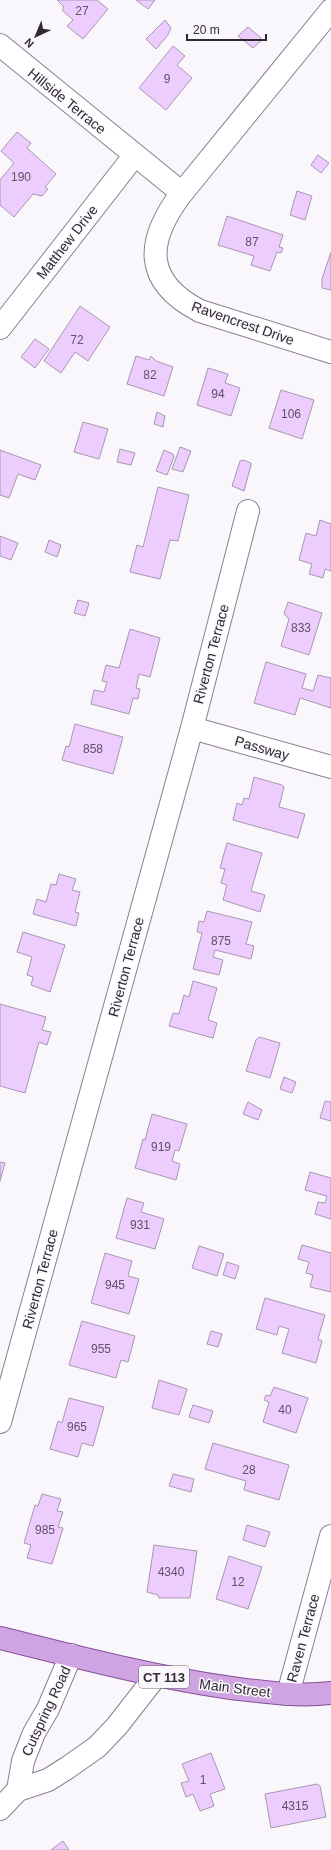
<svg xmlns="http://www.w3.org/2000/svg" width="331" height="1850" viewBox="0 0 331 1850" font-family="Helvetica,sans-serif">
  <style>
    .building { fill: #edcdfd; stroke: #a798af }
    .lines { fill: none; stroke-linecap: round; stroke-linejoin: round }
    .minor-casing { stroke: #8c7d93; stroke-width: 24 }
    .tertiary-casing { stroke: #8c7d93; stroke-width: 24 }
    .primary-casing { stroke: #835199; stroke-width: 24 }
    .minor { stroke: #fff; stroke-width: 22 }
    .tertiary { stroke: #fff; stroke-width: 22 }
    .primary { stroke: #d0a3e3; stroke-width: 22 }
    .labels { text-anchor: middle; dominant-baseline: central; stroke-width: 3; stroke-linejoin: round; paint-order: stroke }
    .number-label { font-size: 12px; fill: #5e5265 }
    .shield { fill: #faf7fc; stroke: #6c676f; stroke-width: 1 }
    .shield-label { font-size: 13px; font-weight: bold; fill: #2f2932 }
    .street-label { font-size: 14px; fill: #2f2932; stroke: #faf7fc }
  </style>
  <rect width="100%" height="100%" fill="#faf7fc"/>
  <path class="building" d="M57,0H97L108,9L83,39L67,26L73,20L62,10L64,7Z
    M136,0H155L148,9Z
    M165,20L171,28L168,35L156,49L146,39Z
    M248,27L260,37L261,41L253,48L238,36Z
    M173,46L185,56L177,65L192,78L166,110L139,88Z
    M17,132L31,143L27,148L56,174L45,187L48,189L42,196L33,194L14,217L0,205V180L14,163L1,151Z
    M318,155L329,163L321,173L311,165Z
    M297,191L312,196L305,220L290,215Z
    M227,216L283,235L279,247L283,248L281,253L277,252L270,271L251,265L254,256L218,245Z
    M331,252V290L322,288V279Z
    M80,306L110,327L88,361L75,352L61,373L44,361Z
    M35,339L49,349L35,368L21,357Z
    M136,356L149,360L151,356L156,361L173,367L164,396L127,384Z
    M208,368L228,374L225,383L240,388L231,416L197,405Z
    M281,390L314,400L302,439L269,428Z
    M157,412L165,416L163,427L154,424Z
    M83,422L108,429L99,459L74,452Z
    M180,447L191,451L183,472L172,469Z
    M120,449L135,453L131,465L117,462Z
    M0,450L41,465L35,480L18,474L9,498L0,495Z
    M164,450L173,454L174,457L167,475L156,471Z
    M243,460L251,463V465L244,491L232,486L240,461Z
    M158,487L189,495L178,541L170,540L160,579L130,572L137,545L143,547Z
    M320,520L331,524V571L325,569L323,578L309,574L312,564L299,560L306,533L316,536Z
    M0,536L18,543L11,560L0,556Z
    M49,540L61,545L57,557L45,552Z
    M78,600L89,603L85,616L74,613Z
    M288,602L322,613L309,655L281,646L289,619L284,614Z
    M130,629L160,638L150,677L139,674L136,688L140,689L138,699L133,698L129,714L91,704L94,690L104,692L107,682L102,681L106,665L119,668Z
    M266,662L306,674L302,688L313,691L318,675L331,678V708L300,698L295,715L254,703Z
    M75,724L123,737L113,774L62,760L66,746L69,747Z
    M254,777L282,785L284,787L279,807L305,814L298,838L233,820L237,803L242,805L244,798L249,799Z
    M227,843L262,853L251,891L265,895L260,912L223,900L227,885L221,883L225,869L220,868Z
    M59,874L76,879L72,890L80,892L75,912L79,913L76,926L33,914L37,899L46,902L51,884L56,885Z
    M207,911L252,922L246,944L254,946L251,959L215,950L213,957L223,960L219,975L193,969L202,933L197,932L199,921L204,922Z
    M23,932L65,945L50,992L31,985L33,977L27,975L32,957L17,952Z
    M193,981L217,988L208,1020L217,1023L213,1038L169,1026L173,1013L179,1014L184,995L189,997Z
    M0,1004L46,1017L42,1030L51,1032L47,1045L39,1042L25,1093L0,1086Z
    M259,1037L280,1043L270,1078L246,1071L256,1040Z
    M284,1077L296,1082L292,1093L280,1089Z
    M325,1101L331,1102V1121L320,1118Z
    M248,1102L262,1110L258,1120L243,1114Z
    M152,1114L187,1124L179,1151L175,1150L172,1161L180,1164L176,1180L135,1168L143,1139L145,1140Z
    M0,1162L5,1163L0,1181Z
    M310,1172L331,1178V1219L315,1214L318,1202L325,1203L327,1196L305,1190Z
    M127,1198L144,1203L141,1212L164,1219L155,1249L116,1238Z
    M302,1245L331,1253V1292L310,1287L313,1275L306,1273L309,1262L298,1259Z
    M199,1246L224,1254L217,1276L192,1268Z
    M105,1253L132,1261L128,1276L139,1279L129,1314L91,1303Z
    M227,1262L239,1266L235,1279L223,1275Z
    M265,1298L325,1315L318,1339L322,1341L316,1363L282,1353L289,1329L279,1326L277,1335L256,1329Z
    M82,1321L135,1336L128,1362L121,1360L116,1378L69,1365Z
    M211,1331L222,1334L218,1347L207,1344Z
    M159,1380L187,1389L179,1415L152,1408Z
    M274,1387L308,1398L296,1433L263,1422L269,1402L264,1400L266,1395L270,1396Z
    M69,1398L104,1407L93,1446L82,1443L78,1457L50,1449L58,1421L62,1423Z
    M193,1405L213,1411L209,1423L189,1417Z
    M213,1443L289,1465L279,1500L244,1490L246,1481L205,1469Z
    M173,1474L194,1479L191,1492L169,1486Z
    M42,1494L61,1499L57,1511L63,1512L58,1527L63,1528L52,1564L27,1558L31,1545L24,1543L35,1505L38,1506Z
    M247,1525L270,1532L265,1547L243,1540Z
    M154,1545L197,1551L190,1598H159L158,1595L147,1592Z
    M229,1556L262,1567L248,1609L216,1599Z
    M211,1753L225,1789L210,1794L214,1806L200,1811L193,1794L186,1797L181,1783L189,1781L182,1764Z
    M317,1784L320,1786L326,1817L271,1828L265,1794Z
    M63,1841L69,1850H51Z"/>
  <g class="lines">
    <defs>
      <path id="minor" d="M0,45L182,193C146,240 142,281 200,311L331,352
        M182,193L331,10
        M0,328L134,156
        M192,728L331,767
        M0,1422L192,728L248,511
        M288,1694L331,1536"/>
      <path id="tertiary" d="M18,1790L23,1761L34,1733L48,1709L71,1655
        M0,1809L18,1790L48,1780L67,1768L97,1747L117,1726L156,1676"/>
      <path id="primary" d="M0,1638C77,1657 153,1677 231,1688C264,1692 298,1697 331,1693"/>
    </defs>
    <use href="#minor" class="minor-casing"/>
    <use href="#tertiary" class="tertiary-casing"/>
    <use href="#primary" class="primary-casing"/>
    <use href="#minor" class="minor"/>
    <use href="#tertiary" class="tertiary"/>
    <use href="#primary" class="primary"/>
  </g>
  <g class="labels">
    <g class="number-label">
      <text x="82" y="11">27</text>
      <text x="167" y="79">9</text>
      <text x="21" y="177">190</text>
      <text x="252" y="242">87</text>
      <text x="77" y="340">72</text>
      <text x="150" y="375">82</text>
      <text x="218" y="394">94</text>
      <text x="291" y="414">106</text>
      <text x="301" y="628">833</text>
      <text x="93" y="749">858</text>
      <text x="221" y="941">875</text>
      <text x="161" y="1147">919</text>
      <text x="140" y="1225">931</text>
      <text x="115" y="1285">945</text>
      <text x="101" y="1349">955</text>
      <text x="285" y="1410">40</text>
      <text x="77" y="1427">965</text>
      <text x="249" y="1470">28</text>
      <text x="45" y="1530">985</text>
      <text x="171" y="1572">4340</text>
      <text x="238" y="1582">12</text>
      <text x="203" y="1780">1</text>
      <text x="295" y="1806">4315</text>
    </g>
    <rect class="shield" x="139" y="1666" width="50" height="22" rx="3"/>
    <g class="shield-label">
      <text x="164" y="1677">CT 113</text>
    </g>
    <g class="street-label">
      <text transform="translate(67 101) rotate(39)">Hillside Terrace</text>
      <text transform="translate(67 242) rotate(-52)">Matthew Drive</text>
      <text transform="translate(243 323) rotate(19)">Ravencrest Drive</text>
      <text transform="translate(211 654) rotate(-75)">Riverton Terrace</text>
      <text transform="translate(262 748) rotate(16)">Passway</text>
      <text transform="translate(126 967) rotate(-75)">Riverton Terrace</text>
      <text transform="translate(40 1279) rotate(-75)">Riverton Terrace</text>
      <text transform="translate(303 1638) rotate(-75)">Raven Terrace</text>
      <text transform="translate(235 1688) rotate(7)">Main Street</text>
      <text transform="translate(46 1711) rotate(-65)">Cutspring Road</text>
    </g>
  </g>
  <g transform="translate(36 36) rotate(224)" stroke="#faf7fc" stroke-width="3" paint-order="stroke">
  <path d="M0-3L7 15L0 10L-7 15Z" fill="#2f2932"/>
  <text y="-6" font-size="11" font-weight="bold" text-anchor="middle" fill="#2f2932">N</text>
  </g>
  <path d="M187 34v6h79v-6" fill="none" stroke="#2f2932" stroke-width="2"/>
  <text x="193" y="34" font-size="12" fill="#2f2932" stroke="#faf7fc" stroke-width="3" paint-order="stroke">20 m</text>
</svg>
